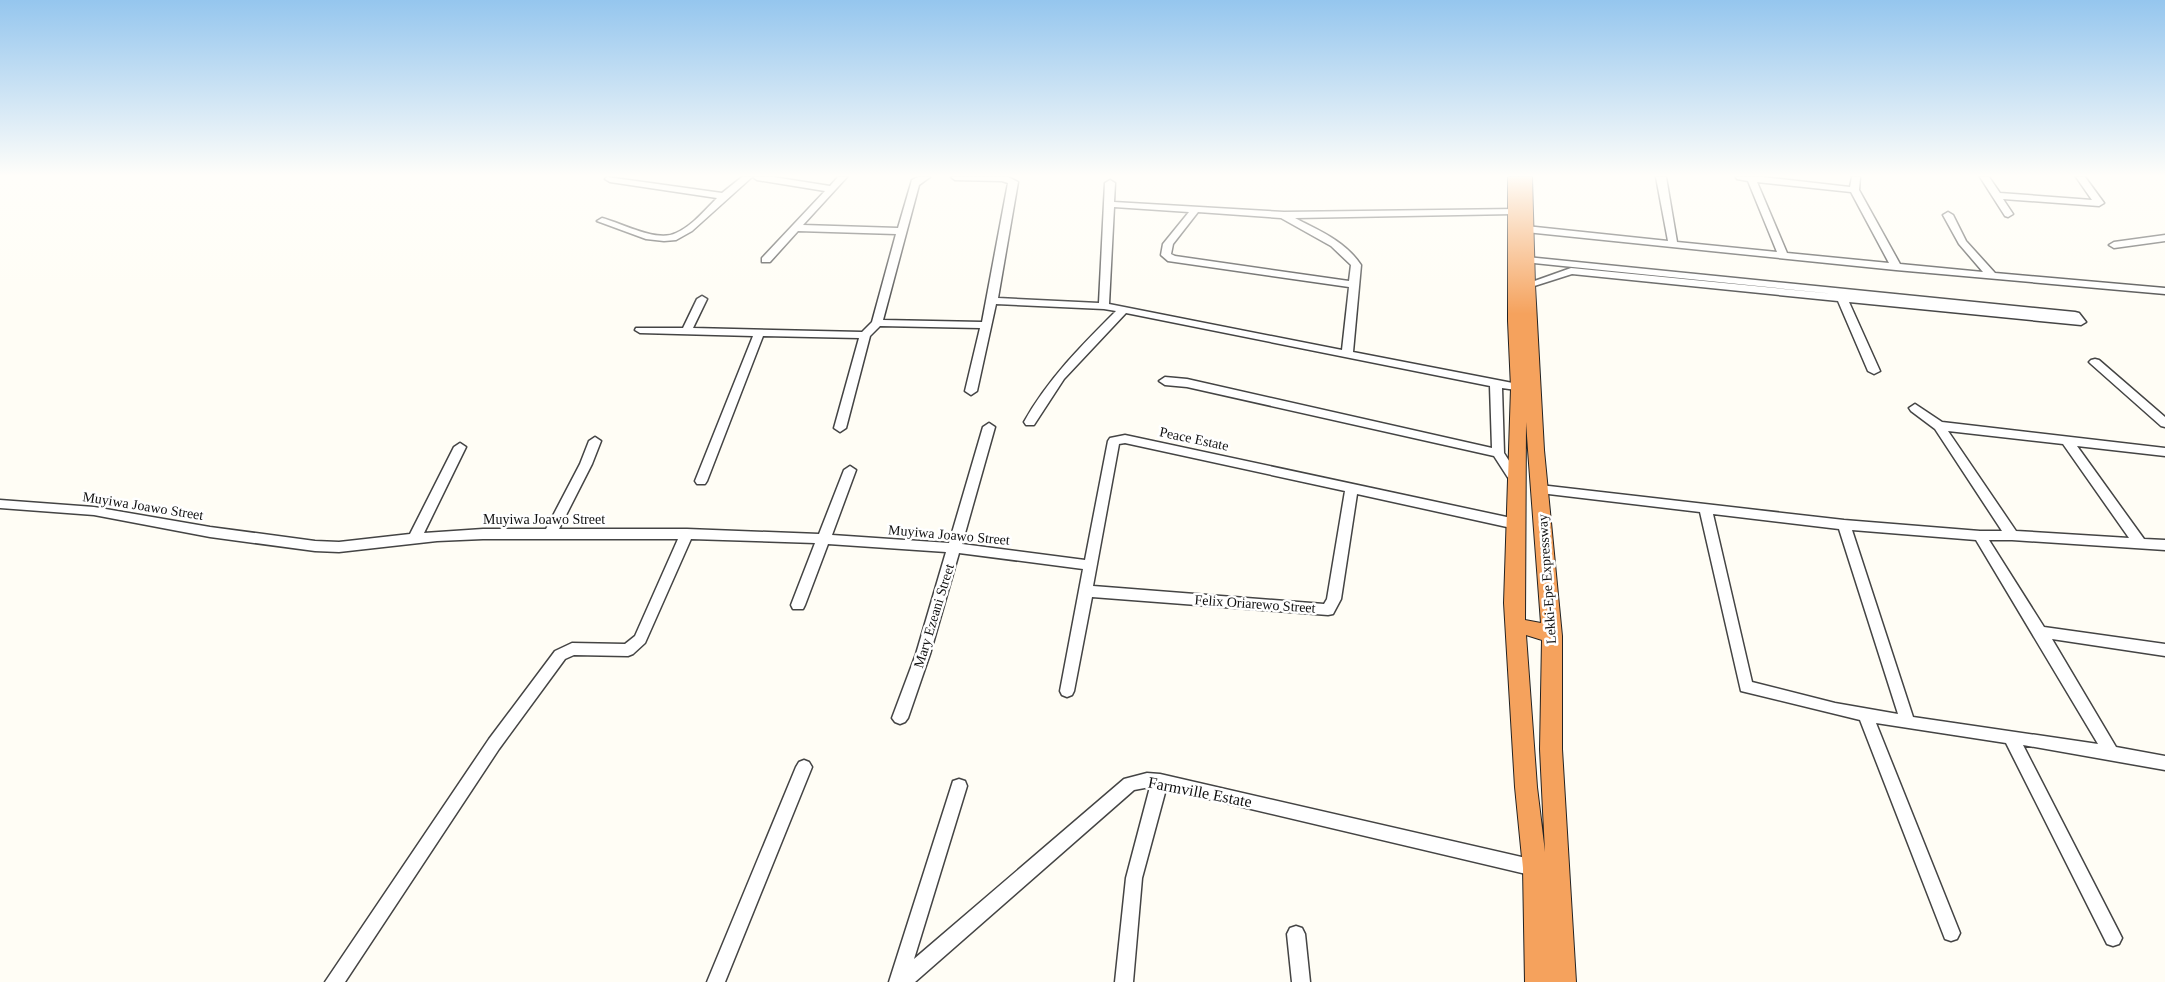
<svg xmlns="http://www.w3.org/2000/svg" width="2165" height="982" viewBox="0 0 2165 982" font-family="'Times New Roman',serif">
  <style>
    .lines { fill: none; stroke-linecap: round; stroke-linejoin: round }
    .minor-casing { stroke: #444; stroke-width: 3 }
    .highway-casing { stroke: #222; stroke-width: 2 }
    .minor { fill: #fff; fill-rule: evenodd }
    .highway { fill: #f5a25d; fill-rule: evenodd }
    .labels { text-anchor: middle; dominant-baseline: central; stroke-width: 5; stroke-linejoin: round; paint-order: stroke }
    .street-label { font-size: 14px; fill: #111; stroke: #fff }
    .near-street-label { font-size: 16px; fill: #111; stroke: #fff }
  </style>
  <rect width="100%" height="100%" fill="#fffdf5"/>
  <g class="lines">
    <defs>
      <path id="minor" d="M607,177L722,193L742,177H752L692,231L676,240L664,241L646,239L597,221L602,218C622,223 657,243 676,233C692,226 705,210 717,198L610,182L605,179Z
        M753,177H773L830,186L838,177H847L803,225L898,228L912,180L918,177H930L919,185L883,320L982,322L1008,183L1002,181L955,180L951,177H1008L1018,182L998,298L1099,303L1105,183L1110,180L1115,183L1114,202L1284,212L1516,209L1518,211L1513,214L1295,218C1320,231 1345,241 1361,265L1353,352L1523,385L1525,388L1523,391L1502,388L1504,453L1524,484L1518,488L1514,487L1494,456L1187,387L1165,385L1159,381L1165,377L1187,379L1492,448L1490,386L1126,313L1064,379L1034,425H1026L1024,422C1048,379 1081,346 1116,311L1104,309L996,304L977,391L971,395L965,391L980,328L880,326L870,336L846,428L840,432L834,428L859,338L763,336L707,481L705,484H697L695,481L753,336L640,333L635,330L636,328H683L697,299L702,296L707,299L693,328L862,332L872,322L896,234L798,231L770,262H762V258L825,191L757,180ZM1114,207L1189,212L1163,244L1161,255L1168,261L1349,287L1342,350L1109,304ZM1198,212L1281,218L1331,246L1351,265L1349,281L1175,256L1171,254L1173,244Z
        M1656,177H1666L1677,242L1777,252L1748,181L1737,179L1736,177H1762L1850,187L1852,177H1860L1859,190L1900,264L1983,272L1959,244L1943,215L1948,212L1953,215L1966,241L1995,273L2165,288V294L1896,270L1526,232L1521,229L1526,226L1668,241ZM1757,182L1851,192L1889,263L1787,253Z
        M1980,177H1989L2000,193L2092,200L2076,177H2085L2104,203L2099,206L2003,199L2013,214L2008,217L2005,216Z
        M2165,235V241L2114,248L2109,245L2114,242Z
        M1527,257L2075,312L2079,313L2086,322L2081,325L1849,302L1880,371L1874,374L1868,371L1838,301L1572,274L1528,288L1523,285L1571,268L1835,294L1523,262V258Z
        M2095,359L2099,360L2165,417V427L2161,426L2091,364L2089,362L2091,360Z
        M1915,404L1942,422L2165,448V456L2077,446L2144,539L2165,540V550L2012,540H1989L2044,627L2165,644V656L2052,639L2116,747L2165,756V770L2023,745L2119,932L2122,938L2119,944L2113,946L2107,944L2006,743L1876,723L1960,933L1957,939L1951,941L1945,939L1860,720L1741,691L1700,512L1540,493L1534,489L1540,485L1844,520L1980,531H2002L1935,429L1911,411L1909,408ZM1948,431L2063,444L2129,538L2016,531ZM1713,514L1839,529L1898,714L1835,703L1752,682ZM1852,530L1976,540L2098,744L1913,717Z
        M989,423L995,427L962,544L1085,560L1108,441L1110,438L1125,435L1516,519L1522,524L1516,529L1357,494L1341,599L1333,614L1328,615L1092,597L1074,691L1072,695L1067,697L1062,695L1060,691L1083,569L959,553L930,654L908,718L905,722L900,724L895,722L892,718L916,654L946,552L828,544L805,605L803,609H793L791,605L815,543L691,539L645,643L633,654L628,656L574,655L565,659L499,749L345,982H325L489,739L555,651L572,643L625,644L635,636L678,539H483L437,541L339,552L315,551L210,537L94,515L0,508V500L94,507L210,527L315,541L339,542L410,534L454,447L460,443L466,447L424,533L483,529H546L580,464L589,441L595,437L601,441L592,464L559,529H687L819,534L844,470L850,466L856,470L832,535L949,543L983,427ZM1125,443L1345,491L1327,599L1324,604L1093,586L1119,444Z
        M804,760L809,762L812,767L725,982H707L796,767L799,762Z
        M1147,773L1160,774L1535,860L1541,863L1543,868L1541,873L1535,876L1166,789L1142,878L1133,982H1115L1126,878L1150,787L1134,790L915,982H889L953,781L959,779L965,781L967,786L914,959L1124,779Z
        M1296,926L1302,928L1305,934L1310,982H1292L1287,934L1290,928Z"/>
      <path id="highway" d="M1508,177H1532L1535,285L1544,450L1562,636V749L1576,982H1525L1523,868L1515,787L1504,603L1511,388L1508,321ZM1526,422L1528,450L1541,623L1525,620ZM1526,635L1542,640L1540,749L1545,852L1537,787Z"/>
    </defs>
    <use href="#minor" class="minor-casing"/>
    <use href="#highway" class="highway-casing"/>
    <use href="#minor" class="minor"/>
    <use href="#highway" class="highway"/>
  </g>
  <linearGradient id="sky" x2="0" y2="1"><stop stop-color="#95c6ee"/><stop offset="0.56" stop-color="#fffefa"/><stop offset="1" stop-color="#fffefa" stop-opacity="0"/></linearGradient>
  <rect width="2165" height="314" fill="url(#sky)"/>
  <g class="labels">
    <g class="street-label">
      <text transform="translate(1194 439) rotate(12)">Peace Estate</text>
      <text transform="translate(143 506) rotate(9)">Muyiwa Joawo Street</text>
      <text x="544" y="519">Muyiwa Joawo Street</text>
      <text transform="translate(949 535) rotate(5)">Muyiwa Joawo Street</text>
      <text transform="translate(1547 579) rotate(-94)">Lekki-Epe Expressway</text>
      <text transform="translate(1255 604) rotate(4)">Felix Oriarewo Street</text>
      <text transform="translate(934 616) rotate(-73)">Mary Ezeani Street</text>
    </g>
    <g class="near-street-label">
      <text transform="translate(1200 792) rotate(11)">Farmville Estate</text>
    </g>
  </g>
</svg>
